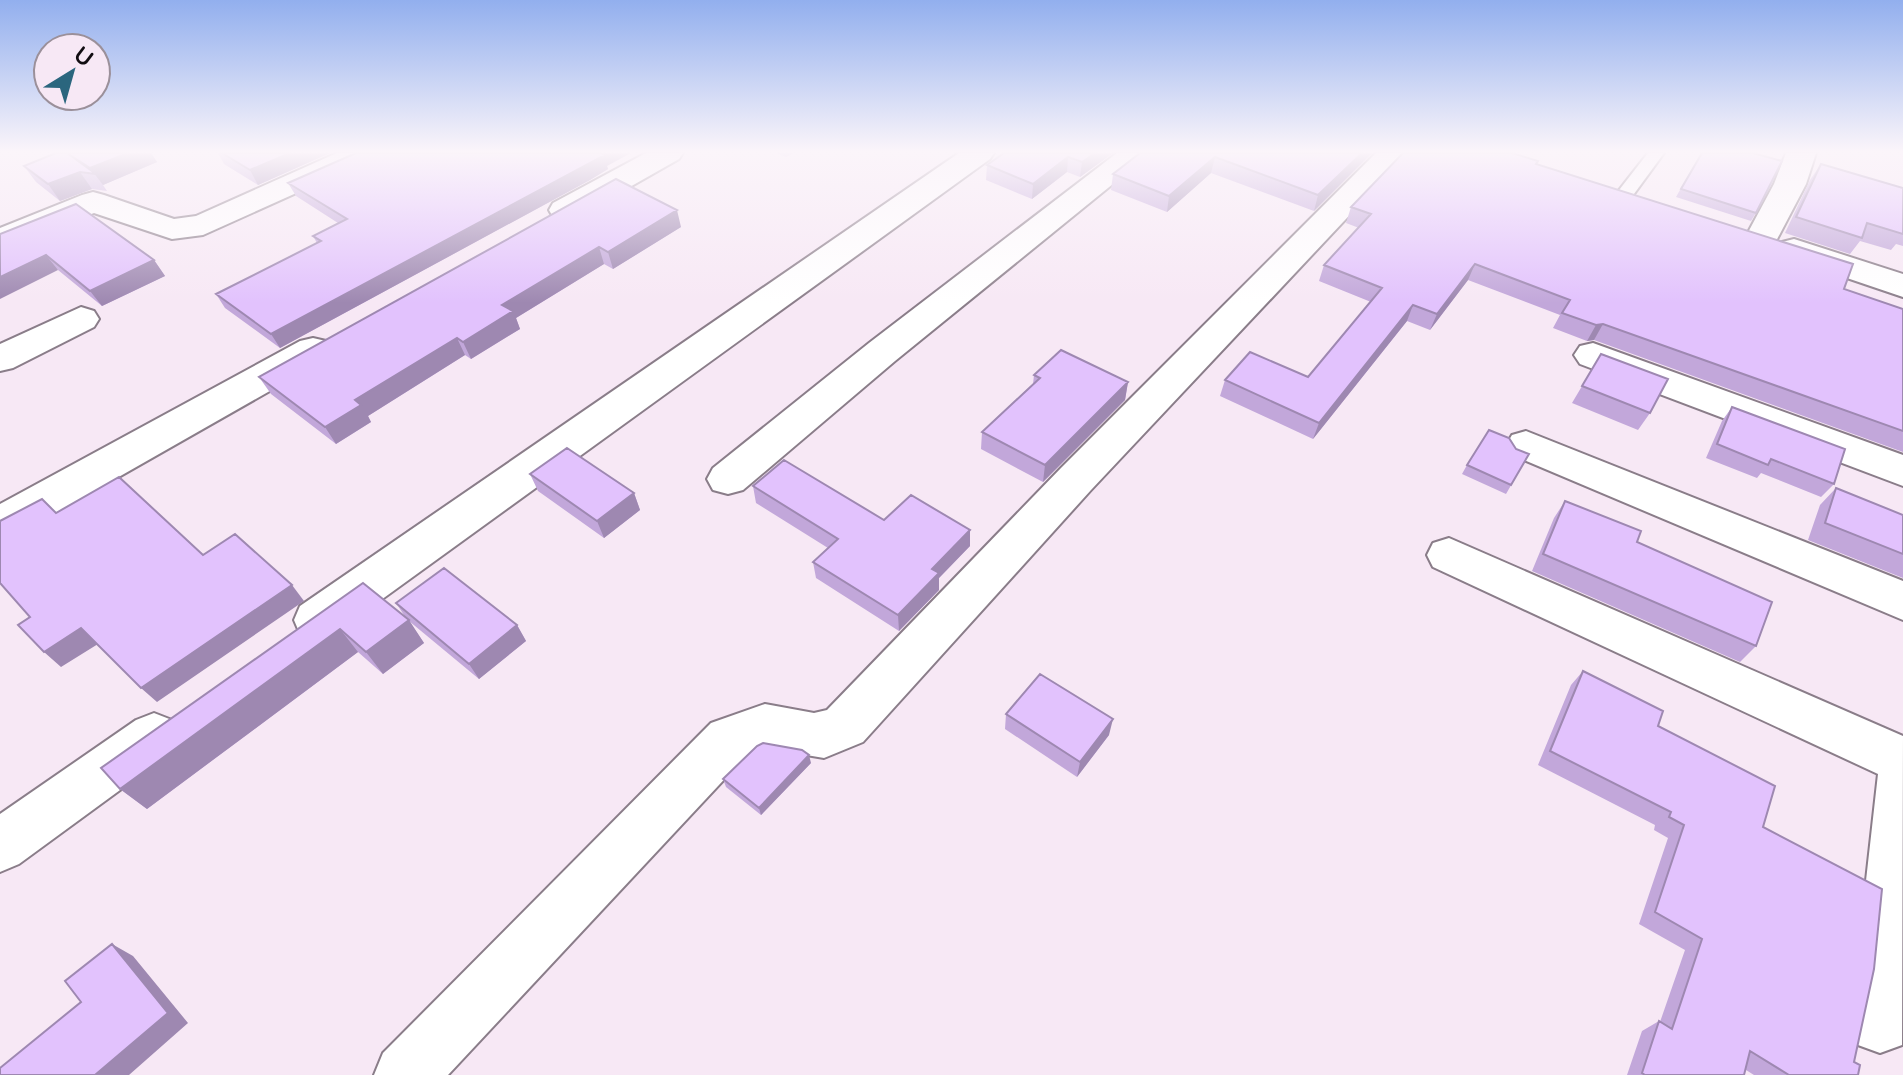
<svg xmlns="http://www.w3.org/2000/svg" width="1903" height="1075" viewBox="0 0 1903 1075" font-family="'Varela Round',sans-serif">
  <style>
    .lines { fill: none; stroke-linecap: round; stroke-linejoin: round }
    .lane-casing { stroke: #8a7d89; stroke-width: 4 }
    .street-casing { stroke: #8a7d89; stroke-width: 4 }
    .lane { fill: #fff; fill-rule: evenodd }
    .street { fill: #fff; fill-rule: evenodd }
    .wall { fill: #c2a7da }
    .shaded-wall { fill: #9e88b1 }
    .building { fill: #e2c2fd; stroke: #9e88b1; stroke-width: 2 }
  </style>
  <rect width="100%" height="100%" fill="#f7e8f5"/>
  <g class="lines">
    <defs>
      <path id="lane" d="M1648,153H1664L1631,198H1619L1616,194Z"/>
      <path id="street" d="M337,153H376L372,159L203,235L172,239L94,213L0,250V228L82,195L93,192L104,195L174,219L196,216Z
        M646,153H683L679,159L577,217L565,220L553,217L549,210L553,203Z
        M959,153H994L990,159L334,634L317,639L300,634L294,620L300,606Z
        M1117,153H1151L895,361L743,490L728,494L713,490L707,479L713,468L869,343Z
        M1376,153H1408L1091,490L863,742L824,758L765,748L747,755L448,1075H374L383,1053L711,723L765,704L814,713L827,710L1061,468Z
        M1786,153H1816L1806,184L1774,245L1762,248L1750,245L1745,238L1774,184Z
        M1794,239L1903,274V297L1782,256L1777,249L1782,242Z
        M81,307L94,311L99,319L94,327L13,368L0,371V344Z
        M313,338L326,341L332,350L326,359L15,536L0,540V504L300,341Z
        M1593,343L1903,455V486L1580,364L1574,355L1580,346Z
        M1526,431L1903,581V620L1512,455L1506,445L1512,435Z
        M1449,538L1903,736L1902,1045L1880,1053L1858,1045L1850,1023L1878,774L1433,567L1427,555L1433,543Z
        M154,713L172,720L179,736L172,752L19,864L0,872V814L136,720Z"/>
    </defs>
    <use href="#lane" class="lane-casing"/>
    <use href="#street" class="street-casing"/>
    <use href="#lane" class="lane"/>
    <use href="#street" class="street"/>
  </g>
  <path class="wall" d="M56,153H151L157,162L103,185L107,191L92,189L60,201L36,182L24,166Z
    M218,153H330L258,185L224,164Z
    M776,153H794L786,157Z
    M1113,153L1080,177L1067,172L1032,199L986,180L987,165Z
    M1140,153H1372L1314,211L1211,173L1167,212L1111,190L1113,174Z
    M1701,153L1756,213L1751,221L1676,197Z
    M1537,164L1844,289L1903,309V452L1594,340L1587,341L1553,328L1560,315L1468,280L1430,330L1407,321L1313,439L1220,396L1225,380L1308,377L1371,302L1319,281L1324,265L1359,228L1346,223L1351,207Z
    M1821,164L1903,188V246L1896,244L1891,250L1860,241L1850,254L1785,233L1810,180Z
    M607,166L608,169L590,180L280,348L225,308L216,294L317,243L313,236L338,223L296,196L288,183Z
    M616,179L681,227L613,269L604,264L516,318L520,329L471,359L465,355L368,416L371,422L336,444L271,394L259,377Z
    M0,234L154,260L165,276L102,306L58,270Z
    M1601,354L1650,413L1638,430L1572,403Z
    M1034,375L1128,382L1125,400L1043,482L981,449L982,432L1033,384Z
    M1732,407L1834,484L1821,497L1761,473L1757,478L1706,458L1722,421Z
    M1516,449L1529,454L1506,494L1462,474L1467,465Z
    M530,474L634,493L640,510L604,538L538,491Z
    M753,486L884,520L970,546L939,578V590L899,631L816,578L813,562L828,548L756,503Z
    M1836,488L1903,515V578L1808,540L1820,505Z
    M1565,501L1756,646L1740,662L1532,571L1554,518Z
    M363,583L406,618L396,603L517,625L526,641L479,679L409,621L424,643L383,674L358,652L147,809L120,789Z
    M1583,671L1658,726L1763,827L1854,1062L1858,1075H1754L1746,1070L1744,1075H1627L1642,1031L1659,1021L1660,1022L1685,950L1639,924L1668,838L1654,830L1655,825L1538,765L1571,685Z
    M1006,714L1109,735L1077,777L1005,729Z
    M811,763L761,815L726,787L723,779Z"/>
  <path class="shaded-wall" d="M128,153H151L157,162L103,185L90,168Z
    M290,153H330L258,185L250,170Z
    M602,153H631L607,166L608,169L590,180L280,348L271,334Z
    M1095,153H1113L1080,177L1082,162Z
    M1362,153H1372L1314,211L1318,195Z
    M1068,157L1067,172L1032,199L1033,184Z
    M1215,157L1211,173L1167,212L1169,196Z
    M80,172L92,189L60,201L48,184Z
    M677,210L681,227L613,269L608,252Z
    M599,247L604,264L516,318L520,329L471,359L463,342L502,305Z
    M46,255L58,270L0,299V277Z
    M154,260L165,276L102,306L90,291Z
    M1475,264L1468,280L1430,330L1437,314Z
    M1413,305L1407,321L1313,439L1319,423Z
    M1603,324L1594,340L1587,341L1596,325Z
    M457,338L465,355L368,416L371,422L336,444L325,427L355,400Z
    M1128,382L1125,400L1043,482L1045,465Z
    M634,493L640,510L604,538L597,521Z
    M970,530V546L939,578V590L899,631L898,615L932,569Z
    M292,585L304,601L157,702L141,688Z
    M409,620L424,643L383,674L366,652Z
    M517,625L526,641L479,679L469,664Z
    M81,628L98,644L61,667L44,652Z
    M340,629L358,652L147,809L120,789Z
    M1113,719L1109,735L1077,777L1080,762Z
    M809,755L811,763L761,815L759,808Z
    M112,944L133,956L188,1023L129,1075H95Z"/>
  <path class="building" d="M56,153H67L96,174L80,172L48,184L24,166Z
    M67,153H128L90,168Z
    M222,153H290L250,170Z
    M356,153H602H601L605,155L271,334L216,294L321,241L313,236L347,219L288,183Z
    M1004,153H1095L1082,162L1068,157L1033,184L987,165Z
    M1140,153H1362L1318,195L1215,157L1169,196L1113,174Z
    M1403,153H1512L1538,161L1536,164L1853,264L1844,289L1903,309V431L1603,324L1596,325L1562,313L1570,300L1475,264L1437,314L1413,305L1319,423L1225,380L1250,352L1308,377L1382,288L1324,265L1371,214L1351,207Z
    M1702,153H1753L1782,161L1756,213L1681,189Z
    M1821,164L1903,188V234L1867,223L1862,238L1796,217Z
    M616,179L677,210L608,252L599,247L502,305L513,311L463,342L457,338L355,400L361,405L325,427L259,377Z
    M76,204L154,260L90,291L46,255L0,277V234Z
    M1061,350L1128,382L1045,465L982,432L1040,378L1034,375Z
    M1601,354L1668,379L1650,413L1582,386Z
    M1732,407L1845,449L1834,484L1771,459L1768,465L1717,444Z
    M1489,430L1509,438L1516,449L1529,454L1511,485L1467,465Z
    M567,448L634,493L597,521L530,474Z
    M784,460L884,520L911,495L970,530L932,569L939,573L898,615L813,562L838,539L753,486Z
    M119,477L203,555L235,534L292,585L141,688L81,628L44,652L18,625L30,617L0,583V521L42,499L56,513Z
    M1836,488L1903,515V554L1825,523Z
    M1565,501L1641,531L1637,542L1772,602L1756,646L1543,554Z
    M444,568L517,625L469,664L396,603Z
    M363,583L409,620L366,652L340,629L120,789L101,768Z
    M1583,671L1663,711L1658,726L1775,786L1763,827L1882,889L1874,969L1854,1062L1860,1065L1858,1075H1789L1750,1051L1744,1075H1645L1642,1073L1659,1021L1672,1029L1702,939L1655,912L1684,825L1669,817L1671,812L1550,751Z
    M1040,674L1113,719L1080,762L1006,714Z
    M763,743L802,750L809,755L759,808L723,779L757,746Z
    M112,944L168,1013L95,1075H0V1068L81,1002L65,981Z"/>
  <linearGradient id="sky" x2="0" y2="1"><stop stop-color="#92afee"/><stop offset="0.5" stop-color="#fbf5fa"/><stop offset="1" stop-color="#fbf5fa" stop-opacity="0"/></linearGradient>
  <rect width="1903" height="303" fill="url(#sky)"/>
  <g transform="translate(72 72) rotate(37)"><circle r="38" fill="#f7e8f5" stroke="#9b909a" stroke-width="2"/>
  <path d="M0-6L14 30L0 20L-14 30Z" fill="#2b667e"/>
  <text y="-12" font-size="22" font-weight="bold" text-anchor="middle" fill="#110c11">U</text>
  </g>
</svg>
